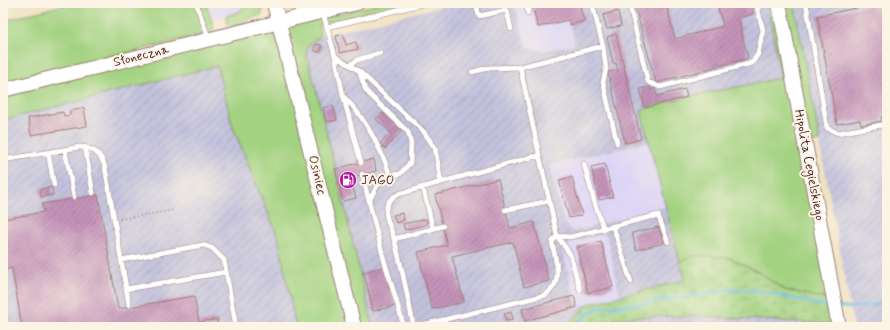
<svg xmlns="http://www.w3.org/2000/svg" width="890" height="330" viewBox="0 0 890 330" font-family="Mynerve,sans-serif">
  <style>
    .built { fill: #ddd5f6 }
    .industrial { fill: url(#industrial-furrows); fill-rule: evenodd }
    .grass { fill: #a3d281; stroke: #767856 }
    .wetland { fill: url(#wetland-marsh); stroke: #767856 }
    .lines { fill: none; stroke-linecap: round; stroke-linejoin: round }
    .stream { stroke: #71bfeb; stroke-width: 2.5 }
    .building { fill: url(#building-hatch) }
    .lane-casing { stroke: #9e8076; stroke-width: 6 }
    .secondary-casing { stroke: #9e8076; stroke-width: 16 }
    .path { stroke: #9e8076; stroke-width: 1.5; stroke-dasharray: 1 3; stroke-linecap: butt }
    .lane { stroke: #fff; stroke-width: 5 }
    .secondary { stroke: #fff; stroke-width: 14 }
    .labels { text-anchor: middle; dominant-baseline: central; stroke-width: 4; stroke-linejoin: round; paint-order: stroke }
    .street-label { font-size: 13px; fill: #4a1f2b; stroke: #fcf5e5 }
    .poi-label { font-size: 13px; fill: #4a1f2b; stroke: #fcf5e5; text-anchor: start }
  </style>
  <defs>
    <pattern id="industrial-furrows" width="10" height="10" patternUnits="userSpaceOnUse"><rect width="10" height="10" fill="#c2c1dc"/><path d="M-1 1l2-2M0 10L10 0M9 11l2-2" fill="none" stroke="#a8a5bd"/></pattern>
    <pattern id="wetland-marsh" width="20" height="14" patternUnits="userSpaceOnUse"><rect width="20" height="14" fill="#a3d281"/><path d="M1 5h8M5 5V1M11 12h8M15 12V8" fill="none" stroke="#8eb470"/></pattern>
    <pattern id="building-hatch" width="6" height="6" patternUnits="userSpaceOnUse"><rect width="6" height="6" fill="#c593ba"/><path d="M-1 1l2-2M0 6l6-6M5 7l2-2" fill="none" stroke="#a27797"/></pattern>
  </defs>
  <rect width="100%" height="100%" fill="#fcf5e5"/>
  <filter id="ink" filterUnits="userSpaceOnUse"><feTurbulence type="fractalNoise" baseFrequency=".025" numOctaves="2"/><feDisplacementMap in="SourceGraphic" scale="8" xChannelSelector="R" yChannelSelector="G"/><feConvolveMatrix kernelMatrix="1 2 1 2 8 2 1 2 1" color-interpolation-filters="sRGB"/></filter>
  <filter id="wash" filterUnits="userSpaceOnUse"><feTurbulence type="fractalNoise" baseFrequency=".012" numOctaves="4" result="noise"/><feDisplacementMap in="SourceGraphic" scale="16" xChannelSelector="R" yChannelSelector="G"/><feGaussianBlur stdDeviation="0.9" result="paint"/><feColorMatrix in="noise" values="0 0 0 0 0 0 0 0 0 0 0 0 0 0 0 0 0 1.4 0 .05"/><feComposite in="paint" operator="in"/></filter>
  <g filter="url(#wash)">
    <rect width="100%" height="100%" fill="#f1e1c1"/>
    <path class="built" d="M206,3H249L238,13L212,19Z
      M514,3H564L575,44L543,51L527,48Z
      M649,142L665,207L575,231L571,230L563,221L549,165Z
      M606,233L620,296L577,307L563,252L571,242Z"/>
    <path class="industrial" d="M454,3H514L527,48L543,51L575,44L564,3H767L781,78L687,97L645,108L649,142L549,165L563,221L571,230L575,231L665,207L696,316L830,324L831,327H373L319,101L306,53L308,46L320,36ZM606,234L620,296L577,307L563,252L571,242Z
      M794,3H887V327H854Z
      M218,66L233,128L278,237L296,327H3V120Z"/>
    <path class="grass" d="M71,3H206L214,29L212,32L3,84V21Z
      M249,3H262L264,8L261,15L248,19V23L233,26L228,25L226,16L238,12Z
      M382,3H409L319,24L320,36L308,46L306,53L319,101L373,327H296L278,237L233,128L217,66L3,120V96Z
      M767,3H775L832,307H828L826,299L785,290L758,272L730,258L711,256H693L680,262L641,112L645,108L687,97L781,78Z
      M783,3H794L820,141L809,144Z"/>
    <path class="wetland" d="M693,256H711L730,258L758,272L785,290L827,299L830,324L696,316L632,317L606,320L595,327H563L574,319L588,304L685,280L680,262Z"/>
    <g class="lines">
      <path class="stream" d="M839,307L851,308L887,303
        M576,327V325L590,312L599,308L646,303L728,290H754L831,307"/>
    </g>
    <g id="blocks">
      <path class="building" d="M542,3H579L584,21L570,25L568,20L538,27L532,5Z
        M634,3H666L675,39L723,26L717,3H750L753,14L738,18L748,58L656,83Z
        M871,3H887V115L881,117L882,121L861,125L860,120L837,124L817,16L872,5Z
        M618,11L621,26L607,29L603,15Z
        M343,34L346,45L356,42L358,49L340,53L336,36Z
        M616,34L641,139L625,143L608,72L618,70L616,63H613L607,37Z
        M314 48a4 4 0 1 1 8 0a4 4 0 1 1-8 0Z
        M650,87L651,90L655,88L657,96L685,89L687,97L645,108L640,89Z
        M333,106L337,120L326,122L323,108Z
        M84,108L87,126L31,135L28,118L63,112L64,116L70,115V111Z
        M382,113L402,131L385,149L380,144L391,133L376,119Z
        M374,159L376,171L350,177L356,198L343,201L335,169Z
        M605,164L613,197L599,200L591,167Z
        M572,177L582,215L569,218L559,180Z
        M498,179L510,228L534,222L549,281L524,287L513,242L452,256L464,302L432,309L418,252L447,245L435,195Z
        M52,187L53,195L41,197L40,189Z
        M98,195L118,309L194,296L199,322L217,319L218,327H22L12,268L3,270V219L44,212L42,204Z
        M402,213L404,220L396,223L393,215Z
        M426,219L427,224L405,230L403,224Z
        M659,227L664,243L636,250L632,233Z
        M601,241L613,287L588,293L577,247Z
        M386,266L395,306L373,311L364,272Z
        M574,296L577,307L525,321L522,309Z
        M511,312L513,319L506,321L504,314Z"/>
    </g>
  </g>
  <g filter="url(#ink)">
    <use href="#blocks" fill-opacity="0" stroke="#9e8076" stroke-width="1"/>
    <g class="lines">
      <defs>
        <path id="lane" d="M196,3L209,39
          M476,3L479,16L507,10L511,29
          M526,3L528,13
          M592,3L603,46L606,69L603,82L617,143
          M629,3L648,82L660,87L752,63L758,54L763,30L756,3
          M679,3L681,4L686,3
          M806,3L827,128L838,133L887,124
          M323,13L335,56L343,95L361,163
          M327,27L426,3
          M335,56L359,71L424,132L435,148L441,182
          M350,65L357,60L380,53
          M520,67L557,236L552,242C554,254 561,274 554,286C552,289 549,292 546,295L418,326L413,323C407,295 402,266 394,239C392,230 385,219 386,209C387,201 392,197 399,194L539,155
          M359,71L366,91L408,132L411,143L410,163L400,174C379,176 379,183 369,201
          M472,72L488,68L520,67L603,46
          M343,96C365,117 380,147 390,175
          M85,147L93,193
          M65,150L74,197
          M48,152L54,185
          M3,160L80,147C94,148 101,154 105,167L129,305
          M584,164L595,204L604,229
          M362,174L383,256L404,327
          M423,187L433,229
          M505,210L549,201
          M613,226L631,282
          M557,236L570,237L658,215L668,242
          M557,236L570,254L580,290
          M394,239L443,226
          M121,260L203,245L212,248L224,260L236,327
          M126,289L226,272"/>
        <path id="secondary" d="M274,3L354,327
          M779,3L839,327
          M3,90L357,3"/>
      </defs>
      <use href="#lane" class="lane-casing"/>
      <use href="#secondary" class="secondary-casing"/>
      <path class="path" d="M120,219L174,210"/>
      <use href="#lane" class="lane"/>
      <use href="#secondary" class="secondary"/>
    </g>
  </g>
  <defs>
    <symbol id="fuel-disc" viewBox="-11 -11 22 22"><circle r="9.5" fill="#b5179e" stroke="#fcf5e5"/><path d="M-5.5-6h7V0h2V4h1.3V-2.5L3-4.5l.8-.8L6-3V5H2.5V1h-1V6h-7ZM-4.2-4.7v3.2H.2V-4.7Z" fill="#fff"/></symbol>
  </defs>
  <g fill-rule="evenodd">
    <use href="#fuel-disc" x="338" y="170" width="20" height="20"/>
  </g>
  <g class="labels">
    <g class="street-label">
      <text transform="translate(141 56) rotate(-14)">Słoneczna</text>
      <text transform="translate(809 165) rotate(79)">Hipolita Cegielskiego</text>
      <text transform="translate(317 175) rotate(76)">Osiniec</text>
    </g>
    <g class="poi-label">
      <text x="361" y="180">JAGO</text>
    </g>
  </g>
  <rect width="890" height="330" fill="none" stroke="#fcf5e5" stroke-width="16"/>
</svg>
